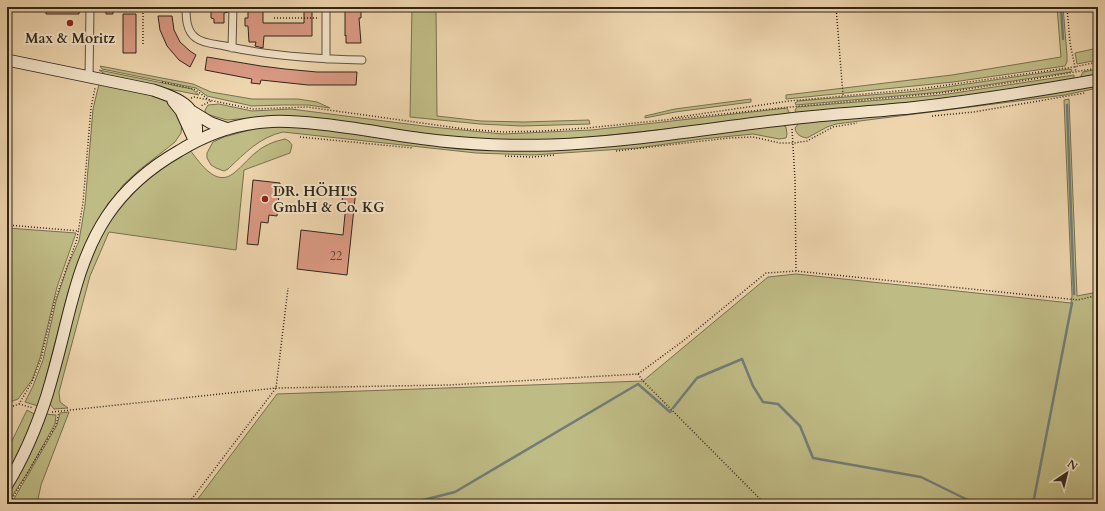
<svg xmlns="http://www.w3.org/2000/svg" width="1105" height="511" viewBox="0 0 1105 511" font-family="Cardo,serif">
  <style>
    .green { fill: #bfbb85; stroke: #787050 }
    .lines { fill: none; stroke-linecap: round; stroke-linejoin: round }
    .stream { stroke: #727c78; stroke-width: 2.5 }
    .building { fill: #da9983; stroke: #30261a }
    .street-casing { stroke: #60523f; stroke-width: 9 }
    .secondary-casing { stroke: #30261a; stroke-width: 13 }
    .path { stroke: #30261a; stroke-width: 1.5; stroke-dasharray: 1 2; stroke-linecap: butt }
    .street { stroke: #f4e4ca; stroke-width: 7 }
    .secondary { stroke: #f4e4ca; stroke-width: 11 }
    .poi-dot { fill: #8f2418; stroke: #f4e4ca; stroke-width: 1.5 }
    .labels { text-anchor: middle; dominant-baseline: central; stroke-width: 4; stroke-linejoin: round; paint-order: stroke }
    .number-label { font-size: 12px; fill: #5a4334 }
    .poi-label { font-size: 14px; font-weight: bold; fill: #30261a; stroke: #f4e4ca }
  </style>
  <rect width="100%" height="100%" fill="#eed5ae"/>
  <filter id="stains"><feTurbulence type="fractalNoise" baseFrequency=".005" numOctaves="4"/><feColorMatrix values="0 0 0 0 .2 0 0 0 0 .09 0 0 0 0 .02 0 0 0 .5 -.17"/></filter>
  <radialGradient id="worn" r=".72"><stop offset=".6" stop-color="#630" stop-opacity="0"/><stop offset="1" stop-color="#630" stop-opacity=".3"/></radialGradient>
  <path class="green" d="M412,7H436L437,116L481,121L524,122L589,120L590,124L522,126L480,124L410,117Z
    M1057,7H1063L1067,55V62L1065,66L953,82L786,99V95L952,75L1061,57Z
    M1098,48V60L1077,64L1075,53Z
    M100,66L193,84L211,92L252,99H298L317,102L330,108L308,105H282L252,106L207,96L196,88L102,69Z
    M1069,69L1072,70L1071,72L941,92L796,105L795,103L798,101L919,91Z
    M1098,69V76L1081,79V76L1083,72Z
    M99,70L192,89L199,95L109,77Z
    M1074,75V78L1071,81L1003,93L797,115L795,110L797,107L941,95Z
    M1098,83V88L1065,95L836,124L827,127L807,138C801,137 796,135 795,128L799,123Z
    M99,84L162,96L174,106L182,125L181,133L175,142L138,171L123,185L101,215L89,237L68,292L42,393L38,406L25,402L33,386L43,360L56,301L68,265L79,241L85,205L93,109Z
    M751,99V102L675,112L645,118V116L675,109Z
    M1069,99L1077,296L1098,292V504H194L277,394L643,381L768,277L796,274L1071,303L1072,296L1064,100Z
    M219,104L252,111L291,109L431,127L503,134L592,130L787,108L789,112L788,116L592,137L544,140L497,141L449,137L262,117L227,120L206,114L205,110L208,105Z
    M781,124L786,127L787,134L786,138L779,139L753,134L702,139L637,148L533,155L476,153L283,132C260,137 245,153 228,169L224,171L216,168L211,165L207,158V153L213,142L224,137L261,127L306,125L490,148Z
    M285,139L289,141L292,145L290,153L244,170L236,250L109,232L90,276L59,392L60,402L68,408L54,409L49,403L84,274L107,223L136,187L168,163L190,150C200,163 216,188 234,173C243,166 250,156 259,150C267,144 276,141 285,139Z
    M7,228L76,233L57,287L40,358L32,380L18,399L7,403Z
    M27,410L36,415L7,475V451Z
    M69,412L41,485L37,504H11L57,425L60,413Z
    M45,414L56,415L55,424L28,472L7,504V491L18,476Z"/>
  <g class="lines">
    <path class="stream" d="M1061,7L1063,39
      M1067,105L1074,294
      M673,408L697,378L742,359L753,386L763,402L778,404L800,426L813,458L921,477L976,504
      M407,504L455,492L638,384L670,412L671,411
      M1033,504L1072,303"/>
  </g>
  <path class="building" d="M46,7H79V14H46Z
    M106,7H113V14H106Z
    M211,7H228V12L224,13V23H214V19L211,18Z
    M248,7H263V23H304V7H312V36H264L263,48L255,46L256,42H249L248,26H245V18H248Z
    M345,7H360V10H361V18H359L361,43H346V35L345,36Z
    M123,14H136V53H123Z
    M158,16H172L174,30L180,42L190,51L196,55L190,67L179,60L167,46L160,30Z
    M207,57L261,66L285,69L317,72H357L356,85H308L261,80L260,84L251,83L252,79L205,70Z
    M253,180L280,183L277,216L269,215L268,223L261,222L258,245L247,244Z
    M343,188L356,189L347,275L297,269L301,230L343,235L346,204H342Z"/>
  <g class="lines">
    <defs>
      <path id="street" d="M186,7C186,17 186,31 196,38C204,44 216,44 225,46C270,56 315,59 362,60
        M326,7V59
        M232,48L233,7
        M89,78L90,7"/>
      <path id="secondary" d="M7,60L153,90C181,99 203,108 195,142
        M173,101L181,111L195,142
        M193,112L211,123L228,129
        M7,485C24,457 37,426 47,395C53,375 58,356 63,336C73,295 83,252 107,216C125,189 151,167 179,151C205,135 235,124 265,122C283,120 302,122 320,124C361,128 401,137 441,141C478,145 515,146 551,145C631,142 710,128 789,119C829,114 870,112 910,108C973,101 1036,91 1098,80"/>
    </defs>
    <use href="#street" class="street-casing"/>
    <use href="#secondary" class="secondary-casing"/>
    <path class="path" d="M143,7V46
      M836,7L843,95
      M1067,7L1070,43L1076,72
      M97,9L177,11
      M274,18H318
      M162,82L194,89L211,101L201,106
      M191,98L194,97L253,109L307,107L465,129L503,132L542,131L587,128L790,107L941,93L1028,80L1098,68
      M932,116L974,112L1085,93
      M672,118L789,101L919,89L1074,67L1098,62
      M792,129L795,180L796,271
      M300,137L413,148
      M616,151L729,138L753,137L780,143H794L807,141L833,127L857,123
      M505,156L532,157L555,155
      M7,225L79,231
      M638,374L643,381L765,504
      M19,404L33,408
      M7,406H14L19,404L32,382L41,359L55,300L77,239L83,203L91,108L95,88
      M52,412L276,388L449,385L638,374L683,341L766,273L796,271L1078,300L1098,295
      M9,504L56,425L59,412
      M188,504L276,388L288,288"/>
    <use href="#street" class="street"/>
    <use href="#secondary" class="secondary"/>
  </g>
  <g class="poi-dot">
    <circle cx="70" cy="23" r="4"/>
    <circle cx="265" cy="199" r="4"/>
  </g>
  <g class="labels">
    <g class="number-label">
      <text x="336" y="256">22</text>
    </g>
    <g class="poi-label">
      <text x="70" y="38">Max &amp; Moritz</text>
      <text x="273" y="191" text-anchor="start">DR. HÖHL'S<tspan x="273" dy="16">GmbH &amp; Co. KG</tspan></text>
    </g>
  </g>
  <rect width="1105" height="511" fill="none" stroke="#eed5ae" stroke-width="24"/>
  <rect x="8" y="8" width="1089" height="495" fill="none" stroke="#30261a" stroke-width="2"/>
  <rect x="12" y="12" width="1081" height="487" fill="none" stroke="#30261a"/>
  <g transform="translate(1067 473) rotate(35)" stroke="#f4e4ca" stroke-width="3" paint-order="stroke">
  <path d="M0-3L7 15L0 10L-7 15Z" fill="#30261a"/>
  <text y="-6" font-size="11" font-weight="bold" text-anchor="middle" fill="#30261a">N</text>
  </g>
  <rect width="100%" height="100%" filter="url(#stains)"/>
  <rect width="100%" height="100%" fill="url(#worn)"/>
</svg>
